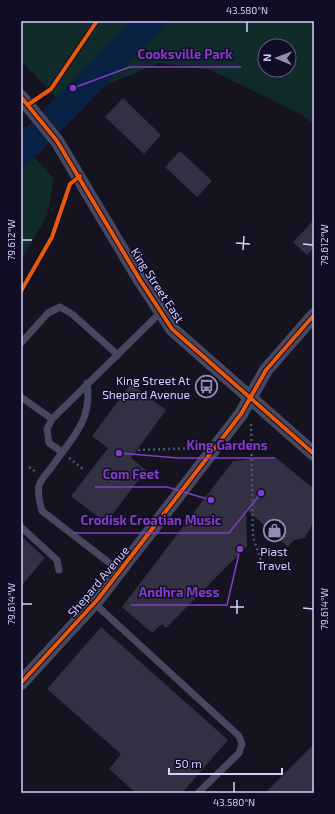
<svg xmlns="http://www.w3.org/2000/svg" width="335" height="814" viewBox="0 0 335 814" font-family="'Exo 2',sans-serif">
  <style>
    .green { fill: #112b2b; fill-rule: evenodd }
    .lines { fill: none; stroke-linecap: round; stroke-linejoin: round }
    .river { stroke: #092244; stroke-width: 27 }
    .building { fill: #323042 }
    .path { stroke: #475968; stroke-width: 2.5; stroke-dasharray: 2 3; stroke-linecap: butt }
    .lane { stroke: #474760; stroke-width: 7 }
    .street { stroke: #474760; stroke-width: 14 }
    .cycleway-casing { stroke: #100d25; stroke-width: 6 }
    .cycleway { stroke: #e8590c; stroke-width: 4 }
    .ticks { fill: none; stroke: #d4d1ff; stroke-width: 1.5 }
    .labels { text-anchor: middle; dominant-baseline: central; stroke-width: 3; stroke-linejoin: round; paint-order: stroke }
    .street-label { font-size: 12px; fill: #d4d1ff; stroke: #100d25 }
    .poi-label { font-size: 12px; fill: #d4d1ff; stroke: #100d25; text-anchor: end }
    .leader { fill: none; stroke: #843cc5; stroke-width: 1.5 }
    .callout-dot { fill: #843cc5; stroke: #100d25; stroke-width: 1.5 }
    .callout-label { font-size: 13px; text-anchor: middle; font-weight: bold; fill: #843cc5; stroke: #100d25; stroke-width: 3; stroke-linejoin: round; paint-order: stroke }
    .neatline { fill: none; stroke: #d4d1ff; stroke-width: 1.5 }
    .ticks-label { font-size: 10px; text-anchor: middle; fill: #d4d1ff }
  </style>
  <rect width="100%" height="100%" fill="#14131f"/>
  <path class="green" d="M21,21H314V124L302,115L211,70L159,63L109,84L105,82L73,115L21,61ZM265,46H289V70H265Z
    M21,143L54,179L47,216L21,260Z"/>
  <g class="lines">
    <path class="river" d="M21,152L150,21"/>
  </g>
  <path class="building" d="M123,98L161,135L144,154L105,117Z
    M180,151L212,181L197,197L165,167Z
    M314,220V248L307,255L293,242Z
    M131,384L166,410L131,458L146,470L106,523L71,496L108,448L92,436Z
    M275,457L314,489V521L305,538L294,540L288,547L246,509L247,546L166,628L162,624L152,633L122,607L233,461Z
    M21,536L45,558L21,586Z
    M101,627L228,740L182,793H136L109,769L121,754L47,689Z
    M314,744V793H265Z"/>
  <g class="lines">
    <path class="path" d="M251,424L253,537L263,566
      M138,450L198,448
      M69,458L83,469
      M29,467L36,472"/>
    <path class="lane" d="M21,343L48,313L60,307L72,314L118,355
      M87,383C93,422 70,439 51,468C47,473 40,480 39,486C37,494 40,503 42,511L120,571
      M21,397L52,419L161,312
      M52,419L47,429L49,443L62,452
      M21,527L57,560L59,570
      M94,603L239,736L242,744L239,753L198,793"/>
    <path class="street" d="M21,97L57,141L140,280L172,329L314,454
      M21,683L98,599L241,414L266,370L314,315"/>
    <defs>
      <path id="cycleway" d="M21,97L57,141L140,280L172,329L314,454
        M29,104L51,89L97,21
        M21,291L52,237L70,184L80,176
        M21,683L98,599L241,414L266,370L314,315"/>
    </defs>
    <use href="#cycleway" class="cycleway-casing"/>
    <use href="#cycleway" class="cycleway"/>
  </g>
  <path class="ticks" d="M247,32V22M22,240H32M236,243L250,244M303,244L313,245M243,250L244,236M22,604H32M230,607H244M303,608L313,609M237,614V600M234,792V782"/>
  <defs>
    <symbol id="bus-ring" viewBox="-11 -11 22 22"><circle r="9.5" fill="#100d25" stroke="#918eb1" stroke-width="1.5"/><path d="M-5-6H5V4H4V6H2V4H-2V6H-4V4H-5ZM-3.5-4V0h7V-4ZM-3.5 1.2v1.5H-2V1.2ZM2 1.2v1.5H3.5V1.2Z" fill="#918eb1"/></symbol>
    <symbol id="shop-ring" viewBox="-11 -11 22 22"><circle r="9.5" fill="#100d25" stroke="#918eb1" stroke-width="1.5"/><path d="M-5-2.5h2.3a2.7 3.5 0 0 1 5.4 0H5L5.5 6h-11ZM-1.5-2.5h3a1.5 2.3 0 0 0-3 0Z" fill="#918eb1"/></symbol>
  </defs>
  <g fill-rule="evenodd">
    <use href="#bus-ring" x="194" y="374" width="25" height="25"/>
    <use href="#shop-ring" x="262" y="518" width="25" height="25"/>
  </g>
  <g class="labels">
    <g class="street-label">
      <text transform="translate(158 285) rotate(57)">King Street East</text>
      <text transform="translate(98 581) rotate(-50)">Shepard Avenue</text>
    </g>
    <g class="poi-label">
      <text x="190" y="380">King Street At<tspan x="190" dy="14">Shepard Avenue</tspan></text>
      <text x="274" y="551" text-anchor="middle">Piast<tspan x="274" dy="14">Travel</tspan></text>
    </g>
  </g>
  <path class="leader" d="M73 88L130 67H241M119 453L178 458H275M211 500L167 487H95M261 493L229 533H73M240 549L227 605H131"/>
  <g class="callout-dot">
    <circle cx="73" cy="88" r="4"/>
    <circle cx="119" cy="453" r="4"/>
    <circle cx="211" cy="500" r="4"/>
    <circle cx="261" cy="493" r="4"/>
    <circle cx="240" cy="549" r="4"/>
  </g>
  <g class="callout-label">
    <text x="185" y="59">Cooksville Park</text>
    <text x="227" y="450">King Gardens</text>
    <text x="131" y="479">Com Feet</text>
    <text x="151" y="525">Crodisk Croatian Music</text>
    <text x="179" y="597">Andhra Mess</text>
  </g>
  <rect width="335" height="814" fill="none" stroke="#100d25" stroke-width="44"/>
  <g transform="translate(277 58) rotate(271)"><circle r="19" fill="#100d25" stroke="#5e5b7c"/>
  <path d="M0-3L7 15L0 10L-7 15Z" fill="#918eb1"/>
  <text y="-6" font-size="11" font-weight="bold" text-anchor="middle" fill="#d4d1ff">N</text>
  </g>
  <path d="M169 768v6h113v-6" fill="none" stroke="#d4d1ff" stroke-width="2"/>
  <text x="175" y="768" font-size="12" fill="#d4d1ff" stroke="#100d25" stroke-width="3" paint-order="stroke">50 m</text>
  <rect x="22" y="22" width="291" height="770" class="neatline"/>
  <g class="ticks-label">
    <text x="247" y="14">43.580°N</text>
    <text transform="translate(11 240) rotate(-90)" y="4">79.612°W</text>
    <text transform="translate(324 245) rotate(-90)" y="4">79.612°W</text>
    <text transform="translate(11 604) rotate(-90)" y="4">79.614°W</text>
    <text transform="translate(324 609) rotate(-90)" y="4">79.614°W</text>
    <text x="234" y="806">43.580°N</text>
  </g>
</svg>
